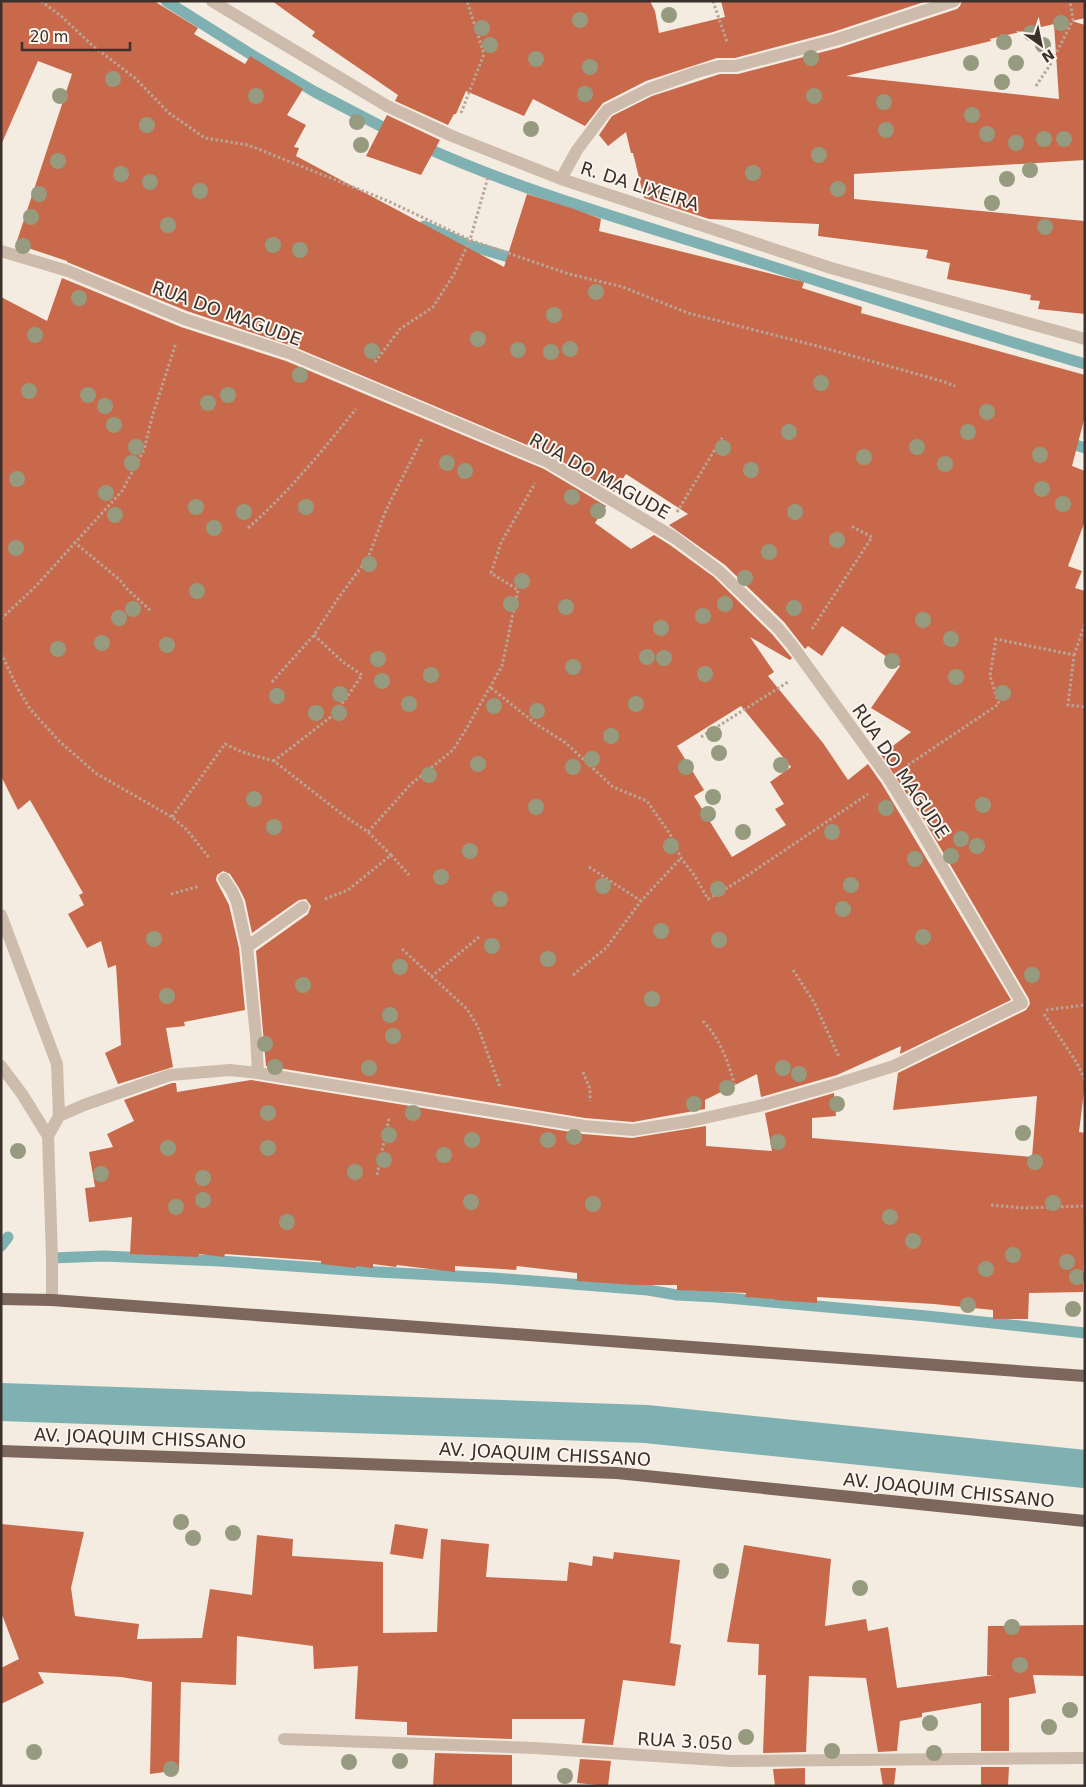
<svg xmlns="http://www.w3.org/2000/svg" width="1086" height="1787" viewBox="0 0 1086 1787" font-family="'DejaVu Sans',sans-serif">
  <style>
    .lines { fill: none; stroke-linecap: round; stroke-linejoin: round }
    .stream { stroke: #7fb0b2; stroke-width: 11 }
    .canal { stroke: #7fb0b2; stroke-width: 38 }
    .building { fill: #c8694b; fill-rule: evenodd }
    .path { stroke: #b9a596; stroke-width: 3; stroke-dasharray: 2.5 2.5; stroke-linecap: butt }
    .minor { stroke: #cdbbac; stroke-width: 12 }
    .major { stroke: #7d675c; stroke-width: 12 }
    .tree { fill: #969b7f }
    .labels { text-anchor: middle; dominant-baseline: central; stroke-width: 4; stroke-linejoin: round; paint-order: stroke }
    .street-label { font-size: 18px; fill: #3b302b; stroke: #fbf5ee }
  </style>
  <rect width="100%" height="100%" fill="#f4ebe1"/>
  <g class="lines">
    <path class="stream" d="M166,1L252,55L315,92L394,133
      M420,145C517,189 619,218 720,250C841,288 962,328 1085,364
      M424,226L468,245L522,261
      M1063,441L1085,448
      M1,1246L8,1237
      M52,1258L103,1256L220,1261L377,1272L494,1278L648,1290L677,1295L716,1297L927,1316L1085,1333"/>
    <path class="canal" d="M1,1402L646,1424L1085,1469"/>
  </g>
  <path class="building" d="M1,1H154L198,28L194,34L245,64L250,56L303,89L287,115L306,125L294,147L299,148L296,156L504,267L527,194L574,209L601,219L599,231L804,282L802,288L862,307L861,313L1085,375V416L1072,466L1085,471V521L1068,566L1082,571L1075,588L1085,591V1083L1079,1132L1085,1133L1083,1292L1029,1293L1028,1319H993V1310L934,1304L817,1297V1303L775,1300V1299L745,1297L746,1293L677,1290V1285H634L577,1281V1273L517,1266L516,1270L455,1266V1272L397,1265L396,1267L373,1264V1268L356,1266V1268L321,1264V1261L225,1254L224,1257L199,1254L198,1257L130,1254L132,1217L89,1222L85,1188L95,1187L89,1152L113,1147L107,1134L134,1121L124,1100L172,1083H176L177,1092L251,1080L257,1081L583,1134L632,1138L706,1126V1146L772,1151L765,1113L834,1093L836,1116L812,1118V1138L1032,1157L1037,1096L893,1110L898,1073L1026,1010L1030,1004L1029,999L924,820L881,755L911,732L871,708L900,666L842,626L822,656L808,646L805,649L784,622L725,565L669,525L688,514L626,474L614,492L551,455L292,346L187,311L67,262V261L16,244L72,74L38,61L1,145Z
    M272,1H650L655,11L659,33L725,17L721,1H927L833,32L735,58H717L646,81L603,103L585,126L533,99L524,116L466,91L456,114H454L448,125L395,101L398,95L312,36L315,32Z
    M962,1H1085V18L1072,21L1085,25V160L854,174V199L1085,221V314L1038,309L1040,301L1030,300L1031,295L947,279L950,263L926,258L928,250L818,236L819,224L709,219L644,198L633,153H631L626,132L608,146L599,135L612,116L652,96L720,74H738L838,48L957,9L960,6ZM1054,24L1059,99L846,76L991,41L990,39Z
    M387,115L440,140L421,175L366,156Z
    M62,278L181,327L286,361L544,469L606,506L595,523L631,549L654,535L670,545L714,577L772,634L792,658L790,660L750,637L774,672L768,676L823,743L848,780L868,764L882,784L1011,1000L900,1054L901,1046L837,1075L761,1097L757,1074L705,1100V1109L633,1122L585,1118L266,1066L256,951L308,914L311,906L306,899L299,900L252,933L245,900L239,888L230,874L223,871L217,875L216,880L229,905L239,948L245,1010L184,1022L185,1026L166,1028L173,1067L118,1084L105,1053L121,1045L116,965L108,968L101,941L87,948L68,914L84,905L79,895L83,893L30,800L18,810L1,776V297L47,321ZM741,706L791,767L770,782L784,804L775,809L786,825L732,857L694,796L704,790L677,746Z
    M1,1524L84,1532L71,1588L75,1616L139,1624L137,1639L202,1638L210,1589L252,1595L257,1535L293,1539L292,1556L383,1562V1633L437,1632L441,1539L489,1544L486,1577L567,1581L569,1562L592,1566L593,1556L613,1559L614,1552L680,1560L670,1643L681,1645L675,1686L623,1680L613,1745L582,1743L585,1719H512V1739L407,1735V1722L355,1719L358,1666L314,1669L313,1646L237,1636L236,1685L181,1682L179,1770L150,1774L152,1682L121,1677L38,1672L44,1683L1,1704V1668L19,1659L1,1612Z
    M395,1524L428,1529L423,1559L390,1554Z
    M744,1545L831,1559L825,1626L866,1619L868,1631L888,1627L897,1688L994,1675H987L988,1626L1085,1625V1676L1033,1675L1036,1693L1009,1698V1751H981V1703L922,1713V1717L900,1721L897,1751L878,1752L866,1678L809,1676L806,1752L763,1753L766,1675H758L759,1644L727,1642Z
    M435,1753L512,1755V1786H433Z
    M580,1759L611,1761L608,1786L577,1783Z
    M981,1767H1009L1008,1786H981Z
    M805,1768V1786H775L773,1769Z
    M880,1768H896L894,1786H883Z"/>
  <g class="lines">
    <path class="path" d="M41,1L61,16L93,46L135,78L169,113L205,138L248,145L388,201L470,240L569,274L623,287L688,313L821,347L945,382L955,386
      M713,1L727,42
      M1036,86L1050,65L1073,20L1070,1
      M461,113L484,54L467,1
      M375,362L400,329L433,307L454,274L470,240L488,177
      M677,512L722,438
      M248,528C289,492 322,451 356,409
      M74,542L120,580L126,588L151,611
      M1,619L35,587L122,491L144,450L152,417L176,343
      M812,629L872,537L851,526
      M314,635L343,662L362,675L347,697L332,716L274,761L343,815L368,832L411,784L453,750L465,731L502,666L518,590L491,573L501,543L535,483
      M1,653L17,687L30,709L60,742L97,774L172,817L187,830L210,859
      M1074,655L1085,624
      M272,682L314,635L339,597L368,558L386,510L423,437
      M491,688L536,724L566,743L613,787L647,801L670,834L681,858L694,875L708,899L742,879L868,794
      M701,737L788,682
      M908,765L999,704L990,676L996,639L1074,655L1068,705L1085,707
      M172,817L225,744L242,752L274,761
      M391,855L409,875
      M589,867L641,901
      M171,894L200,886
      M325,899L348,890L391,855L368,832
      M402,949L467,1009L478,1027L500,1087
      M793,970L814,1002L839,1057
      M573,975L606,948L641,901L681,858
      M431,977L479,937
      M1046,1010L1085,1005
      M1044,1014L1077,1063L1085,1080
      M703,1021C720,1039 729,1063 735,1087
      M583,1072L590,1089V1101
      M377,1175L389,1118
      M991,1205L1024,1208L1085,1206"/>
    <path class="minor" d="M212,1L387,106L452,136L561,179L831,268L1085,339
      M561,179L577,150L607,110L649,89L697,72L719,66H736L835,40L954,1
      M1,251L68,271L184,319L289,353L548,462L675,538L719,571L778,628L792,645L889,779L917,824L1022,1003L894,1066L833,1085L763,1105L691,1121L633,1130L584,1126L258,1073L230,1070L170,1075L84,1105L59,1116L48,1136L52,1258V1300
      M224,879L232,891L237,902L247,947L256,1036L258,1073
      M1,915L57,1064L59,1116
      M247,947L303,907
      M1,1066L22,1094L48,1136
      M284,1739L535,1748L731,1761L1085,1758"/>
    <path class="major" d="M1,1299L52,1300L1085,1376
      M1,1451L617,1473L1085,1521"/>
  </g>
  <g class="tree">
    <circle cx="669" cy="15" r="8"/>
    <circle cx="580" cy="20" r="8"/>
    <circle cx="1061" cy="23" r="8"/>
    <circle cx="482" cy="28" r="8"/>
    <circle cx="1031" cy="33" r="8"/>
    <circle cx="1004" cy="42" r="8"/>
    <circle cx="490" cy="45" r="8"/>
    <circle cx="1043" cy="45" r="8"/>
    <circle cx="811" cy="58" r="8"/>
    <circle cx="536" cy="59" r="8"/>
    <circle cx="971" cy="63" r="8"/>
    <circle cx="1016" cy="63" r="8"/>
    <circle cx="590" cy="67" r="8"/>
    <circle cx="113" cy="79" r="8"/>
    <circle cx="1002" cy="82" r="8"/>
    <circle cx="585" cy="94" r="8"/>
    <circle cx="60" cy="96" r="8"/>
    <circle cx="256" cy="96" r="8"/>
    <circle cx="814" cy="96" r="8"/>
    <circle cx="884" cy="102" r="8"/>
    <circle cx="972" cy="115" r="8"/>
    <circle cx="357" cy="122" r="8"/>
    <circle cx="147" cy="125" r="8"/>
    <circle cx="531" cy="129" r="8"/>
    <circle cx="886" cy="130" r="8"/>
    <circle cx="987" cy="134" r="8"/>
    <circle cx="1044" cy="139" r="8"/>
    <circle cx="1064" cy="139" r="8"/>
    <circle cx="1016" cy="143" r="8"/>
    <circle cx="361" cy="145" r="8"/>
    <circle cx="819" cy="155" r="8"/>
    <circle cx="58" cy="161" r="8"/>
    <circle cx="1030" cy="170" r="8"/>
    <circle cx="753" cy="173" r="8"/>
    <circle cx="121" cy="174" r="8"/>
    <circle cx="1007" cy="179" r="8"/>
    <circle cx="150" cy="182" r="8"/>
    <circle cx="838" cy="189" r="8"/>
    <circle cx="200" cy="191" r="8"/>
    <circle cx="39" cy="194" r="8"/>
    <circle cx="992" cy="203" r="8"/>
    <circle cx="31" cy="217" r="8"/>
    <circle cx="168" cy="225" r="8"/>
    <circle cx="1045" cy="227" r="8"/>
    <circle cx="273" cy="245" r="8"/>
    <circle cx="23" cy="246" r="8"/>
    <circle cx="300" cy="250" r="8"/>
    <circle cx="596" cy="292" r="8"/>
    <circle cx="79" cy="298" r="8"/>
    <circle cx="554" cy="315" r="8"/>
    <circle cx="35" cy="335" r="8"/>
    <circle cx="478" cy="339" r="8"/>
    <circle cx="570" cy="349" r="8"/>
    <circle cx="518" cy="350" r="8"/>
    <circle cx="372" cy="351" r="8"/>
    <circle cx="551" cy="352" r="8"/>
    <circle cx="300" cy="375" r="8"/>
    <circle cx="821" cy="383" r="8"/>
    <circle cx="29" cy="391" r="8"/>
    <circle cx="88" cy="395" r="8"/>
    <circle cx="228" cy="395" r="8"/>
    <circle cx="208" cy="403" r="8"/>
    <circle cx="105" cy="406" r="8"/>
    <circle cx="987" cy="412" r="8"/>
    <circle cx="114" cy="425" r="8"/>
    <circle cx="789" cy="432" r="8"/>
    <circle cx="968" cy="432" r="8"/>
    <circle cx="136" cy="447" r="8"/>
    <circle cx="917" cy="447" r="8"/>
    <circle cx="723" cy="448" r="8"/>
    <circle cx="1040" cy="455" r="8"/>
    <circle cx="864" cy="457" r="8"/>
    <circle cx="132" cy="463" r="8"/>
    <circle cx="447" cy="463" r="8"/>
    <circle cx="945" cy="464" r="8"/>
    <circle cx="751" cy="470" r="8"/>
    <circle cx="465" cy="471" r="8"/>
    <circle cx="17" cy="479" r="8"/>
    <circle cx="1042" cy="489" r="8"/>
    <circle cx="106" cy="493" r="8"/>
    <circle cx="572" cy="497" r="8"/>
    <circle cx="1063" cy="504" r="8"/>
    <circle cx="196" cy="507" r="8"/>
    <circle cx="306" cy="507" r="8"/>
    <circle cx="598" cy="511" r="8"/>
    <circle cx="244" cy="512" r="8"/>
    <circle cx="795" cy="512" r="8"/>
    <circle cx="115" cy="515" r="8"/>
    <circle cx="214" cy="528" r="8"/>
    <circle cx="837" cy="540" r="8"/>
    <circle cx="16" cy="548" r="8"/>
    <circle cx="769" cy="552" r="8"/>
    <circle cx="369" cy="564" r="8"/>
    <circle cx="745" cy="578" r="8"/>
    <circle cx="522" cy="581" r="8"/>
    <circle cx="197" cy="591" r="8"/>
    <circle cx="511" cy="604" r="8"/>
    <circle cx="725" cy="604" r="8"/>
    <circle cx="566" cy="607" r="8"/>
    <circle cx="794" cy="608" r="8"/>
    <circle cx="133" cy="609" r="8"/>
    <circle cx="703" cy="616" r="8"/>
    <circle cx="119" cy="618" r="8"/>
    <circle cx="923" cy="620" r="8"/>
    <circle cx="661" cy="628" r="8"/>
    <circle cx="951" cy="639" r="8"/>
    <circle cx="102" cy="643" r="8"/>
    <circle cx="167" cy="645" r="8"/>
    <circle cx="58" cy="649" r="8"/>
    <circle cx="647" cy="657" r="8"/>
    <circle cx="664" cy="658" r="8"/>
    <circle cx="378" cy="659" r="8"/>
    <circle cx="892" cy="661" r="8"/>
    <circle cx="573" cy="667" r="8"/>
    <circle cx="705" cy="674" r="8"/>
    <circle cx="431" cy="675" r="8"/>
    <circle cx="956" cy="677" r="8"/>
    <circle cx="382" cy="681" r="8"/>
    <circle cx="1003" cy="693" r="8"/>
    <circle cx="340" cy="694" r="8"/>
    <circle cx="277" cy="696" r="8"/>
    <circle cx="409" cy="704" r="8"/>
    <circle cx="636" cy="704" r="8"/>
    <circle cx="494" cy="706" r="8"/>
    <circle cx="537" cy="711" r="8"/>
    <circle cx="316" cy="713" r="8"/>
    <circle cx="339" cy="713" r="8"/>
    <circle cx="714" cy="734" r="8"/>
    <circle cx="611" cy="736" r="8"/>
    <circle cx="719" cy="753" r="8"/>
    <circle cx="592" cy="759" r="8"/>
    <circle cx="478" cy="764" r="8"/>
    <circle cx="781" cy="765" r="8"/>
    <circle cx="573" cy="767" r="8"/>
    <circle cx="686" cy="767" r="8"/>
    <circle cx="429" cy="775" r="8"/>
    <circle cx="713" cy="797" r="8"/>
    <circle cx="254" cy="799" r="8"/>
    <circle cx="983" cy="805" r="8"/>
    <circle cx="536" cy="807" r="8"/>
    <circle cx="886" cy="808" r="8"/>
    <circle cx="708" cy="814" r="8"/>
    <circle cx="274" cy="827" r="8"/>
    <circle cx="743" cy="832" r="8"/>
    <circle cx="832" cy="832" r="8"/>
    <circle cx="961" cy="839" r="8"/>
    <circle cx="671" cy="846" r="8"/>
    <circle cx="977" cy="846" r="8"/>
    <circle cx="470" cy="851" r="8"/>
    <circle cx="951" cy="856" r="8"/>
    <circle cx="915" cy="859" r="8"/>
    <circle cx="441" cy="877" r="8"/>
    <circle cx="851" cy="885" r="8"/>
    <circle cx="603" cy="886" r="8"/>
    <circle cx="718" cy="889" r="8"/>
    <circle cx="500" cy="899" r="8"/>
    <circle cx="843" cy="909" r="8"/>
    <circle cx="661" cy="931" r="8"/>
    <circle cx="923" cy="937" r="8"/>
    <circle cx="154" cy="939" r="8"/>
    <circle cx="719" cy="940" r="8"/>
    <circle cx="492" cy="946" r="8"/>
    <circle cx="548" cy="959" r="8"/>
    <circle cx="400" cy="967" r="8"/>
    <circle cx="1032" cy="975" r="8"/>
    <circle cx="303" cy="985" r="8"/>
    <circle cx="167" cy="996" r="8"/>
    <circle cx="652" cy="999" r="8"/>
    <circle cx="390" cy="1015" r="8"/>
    <circle cx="393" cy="1036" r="8"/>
    <circle cx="265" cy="1044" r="8"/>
    <circle cx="275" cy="1067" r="8"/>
    <circle cx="369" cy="1068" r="8"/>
    <circle cx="783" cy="1068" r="8"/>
    <circle cx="799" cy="1074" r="8"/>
    <circle cx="727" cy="1088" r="8"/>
    <circle cx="694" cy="1104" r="8"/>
    <circle cx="837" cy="1104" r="8"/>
    <circle cx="268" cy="1113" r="8"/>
    <circle cx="413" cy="1113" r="8"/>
    <circle cx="1023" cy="1133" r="8"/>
    <circle cx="389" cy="1135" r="8"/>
    <circle cx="574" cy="1137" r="8"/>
    <circle cx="472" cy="1140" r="8"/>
    <circle cx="548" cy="1140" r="8"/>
    <circle cx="778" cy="1142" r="8"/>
    <circle cx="168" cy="1148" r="8"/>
    <circle cx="268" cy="1148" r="8"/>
    <circle cx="18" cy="1151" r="8"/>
    <circle cx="444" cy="1155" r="8"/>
    <circle cx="384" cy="1160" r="8"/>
    <circle cx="1035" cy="1162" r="8"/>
    <circle cx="355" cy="1172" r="8"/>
    <circle cx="101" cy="1174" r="8"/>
    <circle cx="203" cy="1178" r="8"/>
    <circle cx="203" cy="1200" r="8"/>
    <circle cx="471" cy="1202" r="8"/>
    <circle cx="1053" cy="1203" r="8"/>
    <circle cx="593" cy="1204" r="8"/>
    <circle cx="176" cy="1207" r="8"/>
    <circle cx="890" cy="1217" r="8"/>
    <circle cx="287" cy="1222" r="8"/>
    <circle cx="913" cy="1241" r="8"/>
    <circle cx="1013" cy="1255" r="8"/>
    <circle cx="1067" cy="1262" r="8"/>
    <circle cx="986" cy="1269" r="8"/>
    <circle cx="1077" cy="1277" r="8"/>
    <circle cx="968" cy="1305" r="8"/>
    <circle cx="1073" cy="1309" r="8"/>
    <circle cx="181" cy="1522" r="8"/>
    <circle cx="233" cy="1533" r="8"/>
    <circle cx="193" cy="1538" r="8"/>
    <circle cx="721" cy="1571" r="8"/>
    <circle cx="860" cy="1588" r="8"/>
    <circle cx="1012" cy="1627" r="8"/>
    <circle cx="1020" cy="1665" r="8"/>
    <circle cx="1070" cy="1710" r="8"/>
    <circle cx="930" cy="1723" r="8"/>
    <circle cx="1049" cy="1727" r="8"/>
    <circle cx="746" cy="1737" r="8"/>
    <circle cx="832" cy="1751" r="8"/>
    <circle cx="34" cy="1752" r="8"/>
    <circle cx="934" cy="1753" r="8"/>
    <circle cx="400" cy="1761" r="8"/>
    <circle cx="349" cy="1762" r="8"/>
    <circle cx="171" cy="1769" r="8"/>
    <circle cx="565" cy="1776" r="8"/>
  </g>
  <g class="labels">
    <g class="street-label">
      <text transform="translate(640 186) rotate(18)">R. DA LIXEIRA</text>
      <text transform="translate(227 313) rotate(20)">RUA DO MAGUDE</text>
      <text transform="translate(600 476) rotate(29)">RUA DO MAGUDE</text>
      <text transform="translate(901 771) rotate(56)">RUA DO MAGUDE</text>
      <text transform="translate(140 1438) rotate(2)">AV. JOAQUIM CHISSANO</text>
      <text transform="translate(545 1454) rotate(3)">AV. JOAQUIM CHISSANO</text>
      <text transform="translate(949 1490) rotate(6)">AV. JOAQUIM CHISSANO</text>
      <text transform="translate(685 1741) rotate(3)">RUA 3.050</text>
    </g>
  </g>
  <rect width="1086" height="1787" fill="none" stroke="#3b302b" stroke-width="5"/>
  <g transform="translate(1041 45) rotate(147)" stroke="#fbf5ee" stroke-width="4" paint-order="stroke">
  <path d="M0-4L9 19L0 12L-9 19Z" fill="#3b302b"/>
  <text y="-8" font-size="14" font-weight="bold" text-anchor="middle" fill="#3b302b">N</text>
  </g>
  <path d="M22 42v8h108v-8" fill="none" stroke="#3b302b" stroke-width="2.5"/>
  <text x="30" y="42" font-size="15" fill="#3b302b" stroke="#fbf5ee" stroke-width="4" paint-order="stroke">20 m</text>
</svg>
